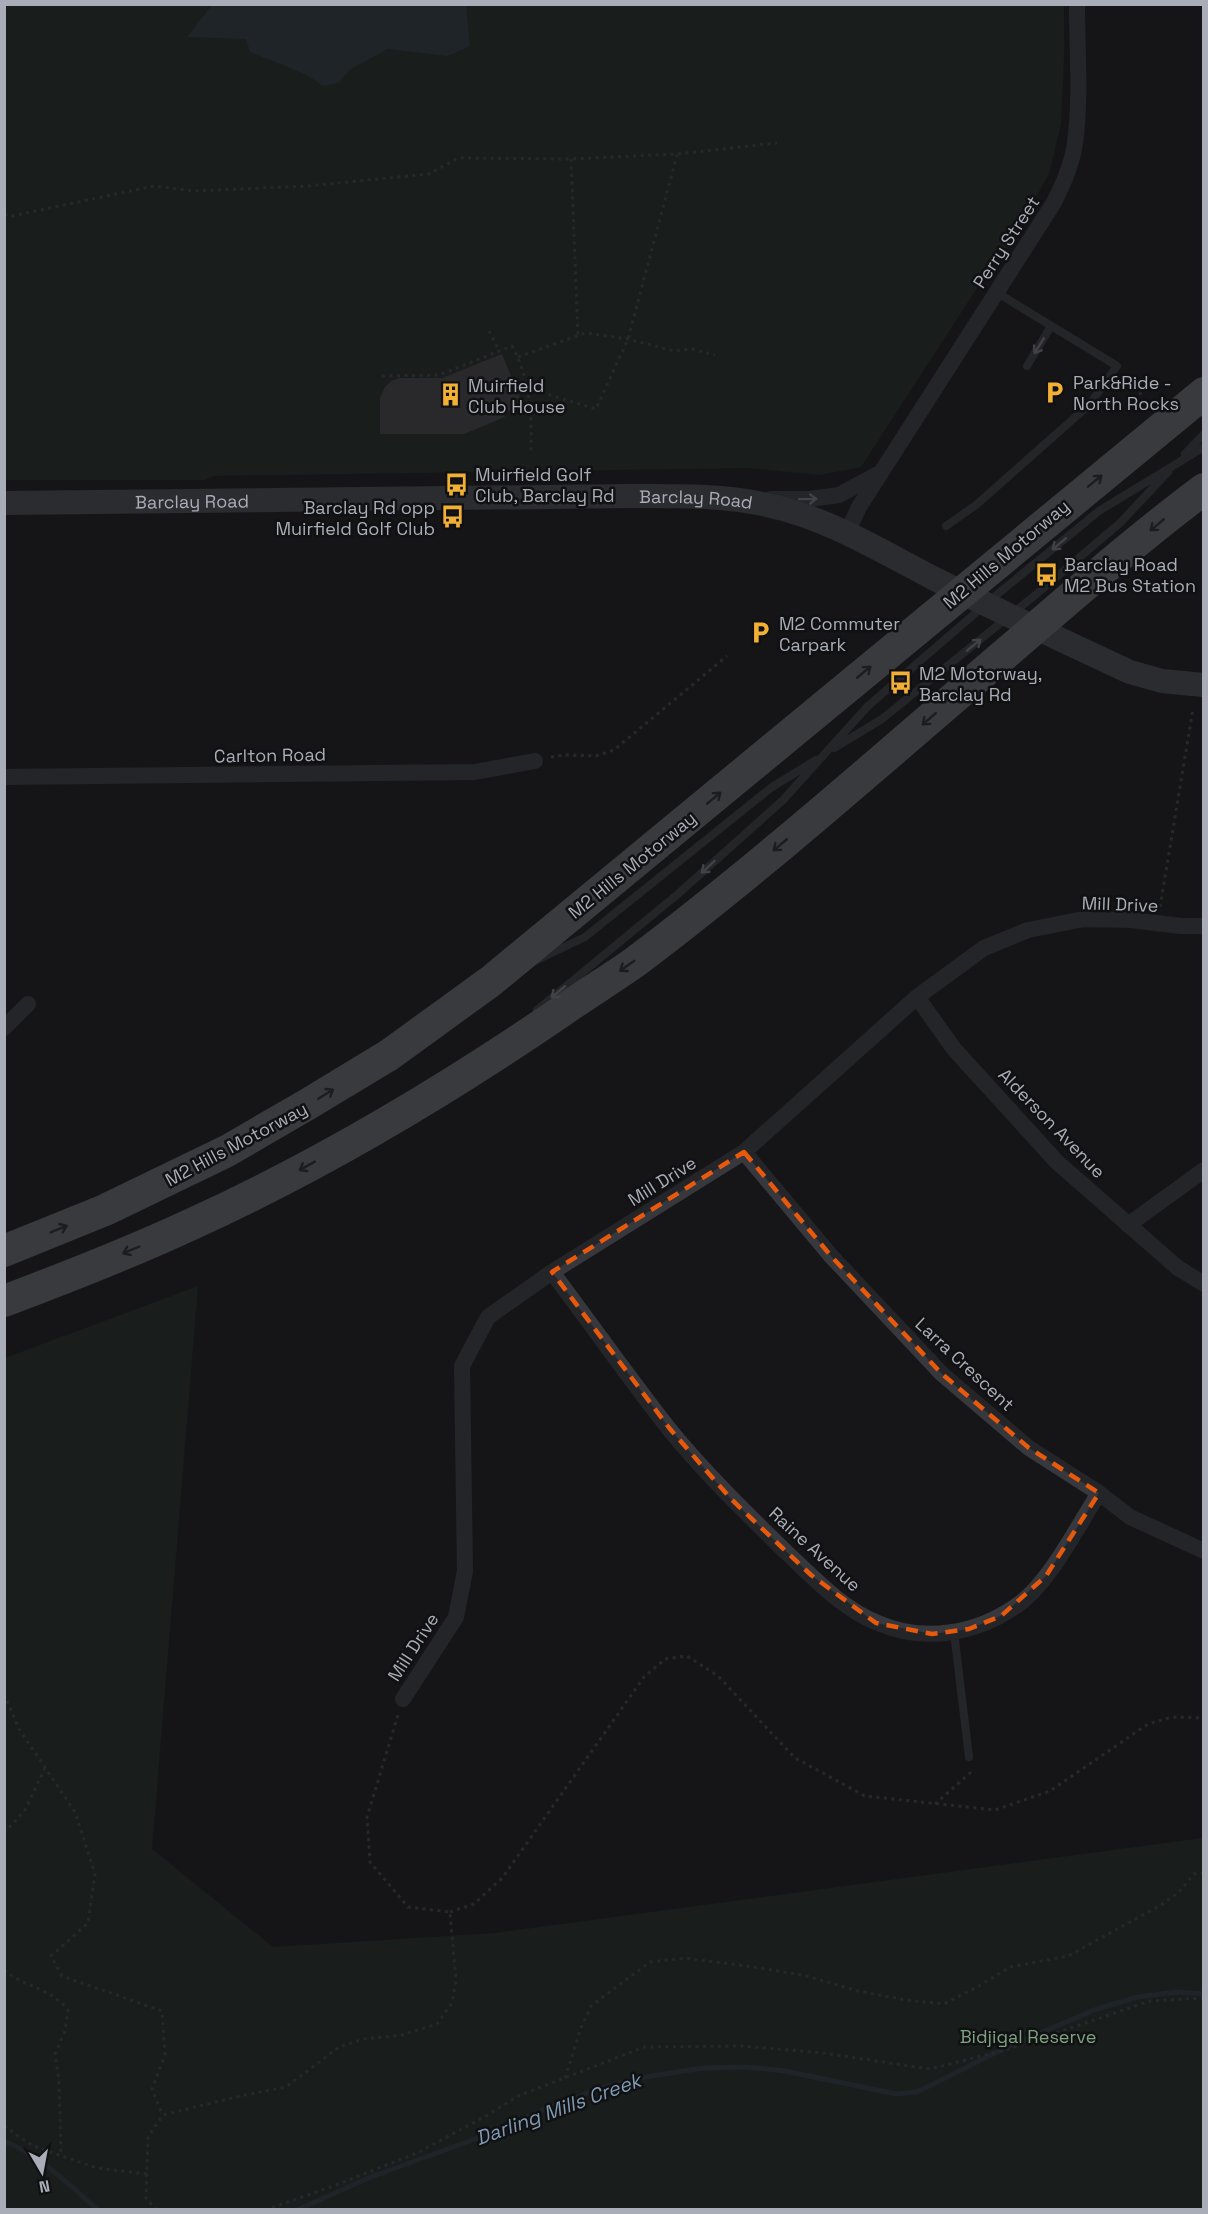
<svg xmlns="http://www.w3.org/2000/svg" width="1208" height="2214" viewBox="0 0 1208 2214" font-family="'Space Grotesk',sans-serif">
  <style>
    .green { fill: #1e261f }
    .water { fill: #2c353c }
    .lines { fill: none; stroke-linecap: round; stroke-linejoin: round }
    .stream { stroke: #2c353c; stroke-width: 5 }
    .building { fill: #404145 }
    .path { stroke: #3d3f44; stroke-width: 3; stroke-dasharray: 3 4.5; stroke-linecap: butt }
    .service { stroke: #37383d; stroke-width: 8 }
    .minor { stroke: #37383d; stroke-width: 16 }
    .secondary { stroke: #45474d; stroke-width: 24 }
    .motorway { stroke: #63666e; stroke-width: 32 }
    .oneway { stroke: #757881 }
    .oneway2 { stroke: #26262a }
    .marked { fill: none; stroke: #e8590c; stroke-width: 4.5; stroke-dasharray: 12 8; stroke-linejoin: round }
    .labels { text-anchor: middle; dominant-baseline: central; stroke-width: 5; stroke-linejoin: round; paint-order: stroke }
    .street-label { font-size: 18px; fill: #a8adb8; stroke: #111113 }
    .poi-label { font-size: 18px; fill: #a8adb8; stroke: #111113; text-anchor: start }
    .park-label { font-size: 18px; fill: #7fa381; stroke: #111113 }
    .water-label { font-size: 20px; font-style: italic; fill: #7f9bb3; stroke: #111113 }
  </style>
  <rect width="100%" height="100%" fill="#161618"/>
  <path class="green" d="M5,5H1064V57L1061,124L1049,174L1000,260L992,266L979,285L861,467L820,475L750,468L214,476L205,480H5Z
    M198,1286L152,1849L273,1947L495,1933L1203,1838V2209H5V1358Z"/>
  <path class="water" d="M466,5L470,46L448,56L388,49L349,70L339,83L323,86L307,75L250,52L246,39L187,37L212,5Z"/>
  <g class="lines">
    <path class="stream" d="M4,2141C40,2155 69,2185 98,2210
      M297,2210L371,2177L486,2135L553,2106L601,2088L639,2078L703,2068L747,2067L785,2071L896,2094L917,2092L1005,2048L1097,2009L1138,1997L1176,1992L1204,1994"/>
  </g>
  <path class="building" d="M502,354L523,405L503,413L505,417L464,434H380V398L385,387L391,381L399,378H442Z"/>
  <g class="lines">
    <path class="path" d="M571,159L578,336
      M4,215L12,216L154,186L194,191L308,186L429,174L458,158L571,159L677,154L777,143
      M489,331L499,351
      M518,357L585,333L628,339L674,351L692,349L715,355
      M382,376L439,375L512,346C530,379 532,414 531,451
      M527,388L596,409L628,339L677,155
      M1099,410L1113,411L1155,384
      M551,757L564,755L596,756L614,750L727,656
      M1160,907L1193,709
      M4,1694L19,1729L75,1812L95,1874L88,1923L51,1956L62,1976L162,2011L165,2055L152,2089L162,2114
      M935,1804L970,1773L969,1768
      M4,1833L25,1810L45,1768
      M450,1912L474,1904L503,1877L644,1677L665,1659L687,1656L718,1676L795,1758L865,1796L995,1810L1050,1791L1148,1724L1172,1717L1204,1718
      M4,1970C26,1988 49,1987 68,2010L65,2031L55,2054L59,2081L61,2155
      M565,2078L581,2028L591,2006L650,1962L685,1958L754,1967L807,1976L858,1991L906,2000L944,2004L979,1986L1010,1967L1068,1956L1161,1905L1179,1892L1194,1874L1204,1873
      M4,2126L33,2146L97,2168L147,2174
      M157,2210L146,2199L148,2137L163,2115L240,2096L286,2087L339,2047L364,2039L402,2035L437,2024L452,2003L456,1981L450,1912L408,1907L370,1862L367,1817L398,1715
      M265,2210L336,2185L417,2153L486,2116L518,2096L644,2047L743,2046L823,2053L930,2069L1009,2049L1150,2001L1204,1998"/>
    <path class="service" d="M1027,366L1051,326
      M1185,454L1204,434
      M946,526L976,505L1089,405L1117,366L996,292
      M834,748L882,719L1034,596L1120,523L1168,472
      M537,960L585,937L772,787L816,760
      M537,1010L678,894L783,800L868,706L994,597L1099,511L1204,447
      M954,1632L969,1757"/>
    <path class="minor" d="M771,499H809L839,495L878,474
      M847,533L859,507L1053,204C1063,185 1072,165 1075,143C1081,98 1077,50 1077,4
      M4,777L475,772L535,761
      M917,997L954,1049L1057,1162L1178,1268L1204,1284
      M4,1028L28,1004
      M744,1152L831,1256L942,1374L1029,1448L1099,1493L1130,1517L1204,1551
      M1128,1225L1204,1170
      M552,1272C591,1324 629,1378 669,1429C705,1473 745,1512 785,1551C813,1577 842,1609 878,1623C924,1643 976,1634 1016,1606C1049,1584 1077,1527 1099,1493
      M403,1699L456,1617L465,1571L462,1366L488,1317L552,1272L744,1152L917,997L984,948L1028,930L1084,919L1131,920L1181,926H1204"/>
    <path class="secondary" id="s1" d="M4,503L632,496C677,496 723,495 767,505C828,518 879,550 933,578C998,611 1064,641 1130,672L1162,681L1204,685"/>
    <path class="motorway" d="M4,1251L105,1210L227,1151L308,1104L389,1055L491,981L1204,393
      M4,1301C68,1277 132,1252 194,1223C323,1164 445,1091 562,1011C586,994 611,979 635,962C765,864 888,754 1012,648C1075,594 1137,539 1204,489"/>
  </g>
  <defs><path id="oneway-shaft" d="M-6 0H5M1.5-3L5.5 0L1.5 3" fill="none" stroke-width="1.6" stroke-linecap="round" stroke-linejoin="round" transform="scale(1.5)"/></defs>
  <g class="oneway">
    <use href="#oneway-shaft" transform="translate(1039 346) rotate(122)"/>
    <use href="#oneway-shaft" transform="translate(808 499) rotate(-1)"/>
    <use href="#oneway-shaft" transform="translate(1059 544) rotate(140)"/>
    <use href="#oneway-shaft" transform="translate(974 645) rotate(-39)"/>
    <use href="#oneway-shaft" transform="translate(708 867) rotate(138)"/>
    <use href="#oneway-shaft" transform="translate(558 992) rotate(140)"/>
  </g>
  <g class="oneway2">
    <use href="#oneway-shaft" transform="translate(1095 481) rotate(-39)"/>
    <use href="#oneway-shaft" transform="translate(1157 525) rotate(140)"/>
    <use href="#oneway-shaft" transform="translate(864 672) rotate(-40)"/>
    <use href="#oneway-shaft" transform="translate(929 719) rotate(139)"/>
    <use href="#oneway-shaft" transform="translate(714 798) rotate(-40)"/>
    <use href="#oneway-shaft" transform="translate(780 845) rotate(140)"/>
    <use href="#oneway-shaft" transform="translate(627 966) rotate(145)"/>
    <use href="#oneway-shaft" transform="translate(326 1094) rotate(-32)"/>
    <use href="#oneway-shaft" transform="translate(307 1166) rotate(151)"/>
    <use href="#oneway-shaft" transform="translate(59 1229) rotate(-22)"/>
    <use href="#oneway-shaft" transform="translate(131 1250) rotate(157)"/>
  </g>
  <path d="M0 0H1208V2214H0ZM744,1152L831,1256L942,1374L1029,1448L1099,1493L1046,1576L1001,1616L969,1629L932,1634L876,1623L811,1575L731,1499L670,1429L552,1272Z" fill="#161618" fill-opacity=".55" fill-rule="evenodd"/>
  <path class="marked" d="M744,1152L831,1256L942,1374L1029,1448L1099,1493L1046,1576L1001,1616L969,1629L932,1634L876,1623L811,1575L731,1499L670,1429L552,1272Z"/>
  <defs>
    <symbol id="parking-bare" viewBox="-9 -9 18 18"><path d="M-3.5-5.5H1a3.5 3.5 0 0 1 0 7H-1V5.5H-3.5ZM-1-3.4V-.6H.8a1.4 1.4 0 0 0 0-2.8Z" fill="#f2b134" stroke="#111113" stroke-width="2.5" paint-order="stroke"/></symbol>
    <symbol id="building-bare" viewBox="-9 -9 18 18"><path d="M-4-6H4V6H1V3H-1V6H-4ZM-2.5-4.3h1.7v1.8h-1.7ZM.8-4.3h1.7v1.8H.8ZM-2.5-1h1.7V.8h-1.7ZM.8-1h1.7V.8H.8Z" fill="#f2b134" stroke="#111113" stroke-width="2.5" paint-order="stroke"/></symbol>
    <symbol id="bus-bare" viewBox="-9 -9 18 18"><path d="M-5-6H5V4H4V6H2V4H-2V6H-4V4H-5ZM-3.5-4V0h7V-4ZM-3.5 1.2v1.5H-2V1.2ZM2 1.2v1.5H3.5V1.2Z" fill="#f2b134" stroke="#111113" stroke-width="2.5" paint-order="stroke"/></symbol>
  </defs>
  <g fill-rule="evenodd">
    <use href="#parking-bare" x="1038" y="376" width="33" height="33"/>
    <use href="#building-bare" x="434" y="378" width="33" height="33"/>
    <use href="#bus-bare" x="440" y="468" width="33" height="33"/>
    <use href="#bus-bare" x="436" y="500" width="33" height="33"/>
    <use href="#bus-bare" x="1030" y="558" width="33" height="33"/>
    <use href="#parking-bare" x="744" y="616" width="33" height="33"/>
    <use href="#bus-bare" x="884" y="666" width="33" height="33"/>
  </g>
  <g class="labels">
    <g class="street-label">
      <text transform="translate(1006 242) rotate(-57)">Perry Street</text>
      <text stroke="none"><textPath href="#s1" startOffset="692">Barclay Road</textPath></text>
      <text stroke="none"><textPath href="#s1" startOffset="188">Barclay Road</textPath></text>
      <text transform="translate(1006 554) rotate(-40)">M2 Hills Motorway</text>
      <text transform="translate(270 755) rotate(-1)">Carlton Road</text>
      <text transform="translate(632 865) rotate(-39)">M2 Hills Motorway</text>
      <text transform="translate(1120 904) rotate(2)">Mill Drive</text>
      <text transform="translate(1052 1123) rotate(46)">Alderson Avenue</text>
      <text transform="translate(236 1144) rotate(-28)">M2 Hills Motorway</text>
      <text transform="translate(662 1181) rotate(-32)">Mill Drive</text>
      <text transform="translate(965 1364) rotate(43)">Larra Crescent</text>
      <text transform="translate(815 1549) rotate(42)">Raine Avenue</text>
      <text transform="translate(413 1647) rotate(-57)">Mill Drive</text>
    </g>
    <g class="poi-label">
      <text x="1073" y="382">Park&amp;Ride -<tspan x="1073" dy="21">North Rocks</tspan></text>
      <text x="468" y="385">Muirfield<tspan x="468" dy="21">Club House</tspan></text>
      <text x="475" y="474">Muirfield Golf<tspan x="475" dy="21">Club, Barclay Rd</tspan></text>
      <text x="435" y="507" text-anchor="end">Barclay Rd opp<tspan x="435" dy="21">Muirfield Golf Club</tspan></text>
      <text x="1064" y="564">Barclay Road<tspan x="1064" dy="21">M2 Bus Station</tspan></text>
      <text x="779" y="623">M2 Commuter<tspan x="779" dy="21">Carpark</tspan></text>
      <text x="919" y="673">M2 Motorway,<tspan x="919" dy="21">Barclay Rd</tspan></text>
    </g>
    <g class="park-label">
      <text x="1028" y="2036">Bidjigal Reserve</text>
    </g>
    <g class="water-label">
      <text transform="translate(558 2109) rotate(-20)">Darling Mills Creek</text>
    </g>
  </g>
  <rect width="1208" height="2214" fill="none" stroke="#a8adb8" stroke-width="12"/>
  <g transform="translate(42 2172) rotate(170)" stroke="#111113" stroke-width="4.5" paint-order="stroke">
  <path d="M0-4.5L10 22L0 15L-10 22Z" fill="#a8adb8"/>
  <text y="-9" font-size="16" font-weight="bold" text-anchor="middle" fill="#a8adb8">N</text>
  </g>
</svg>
